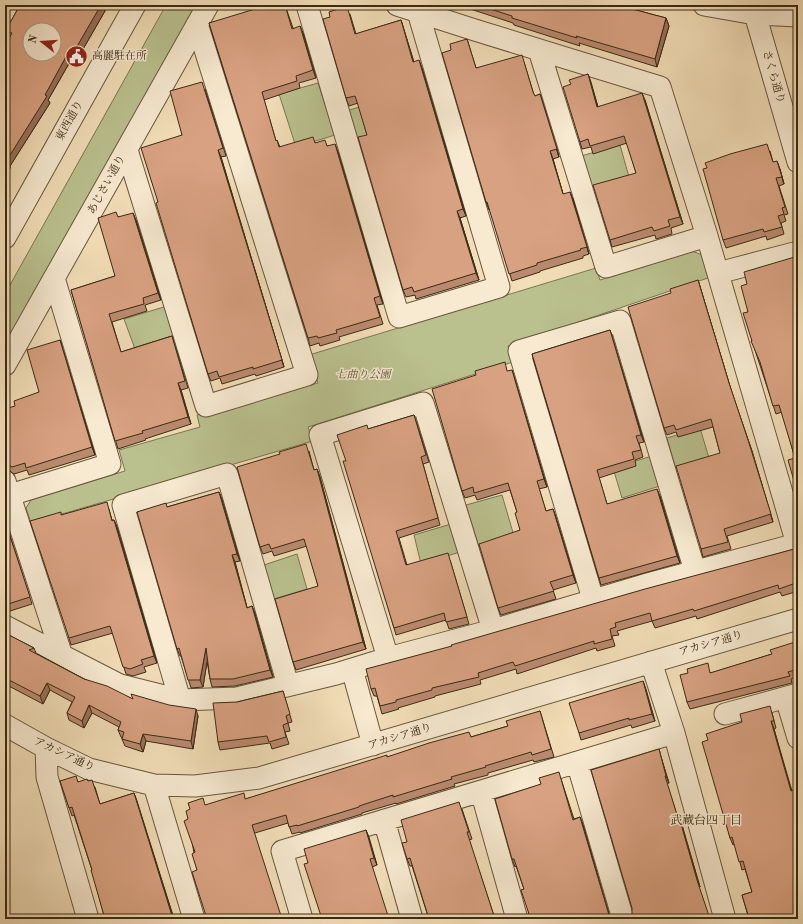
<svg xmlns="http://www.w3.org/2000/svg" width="803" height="924" viewBox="0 0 803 924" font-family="'Old Standard TT','Noto Serif JP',serif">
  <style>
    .green { fill: #bac18f; stroke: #7a7652 }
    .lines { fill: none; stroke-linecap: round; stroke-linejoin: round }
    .minor-casing { stroke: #69573d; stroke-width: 23 }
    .minor { stroke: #f7ead1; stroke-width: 21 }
    .wall { fill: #ba8a6f; stroke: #3b2a14 }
    .shaded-wall { fill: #97715a; stroke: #3b2a14 }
    .building { fill: #d8a181; stroke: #3b2a14; fill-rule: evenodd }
    .labels { text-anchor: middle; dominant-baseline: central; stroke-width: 3; stroke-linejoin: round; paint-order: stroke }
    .poi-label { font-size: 11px; fill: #3b2a14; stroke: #f7ead1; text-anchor: start }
    .street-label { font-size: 11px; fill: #3b2a14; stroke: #f7ead1 }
    .park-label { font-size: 11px; font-style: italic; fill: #5b5033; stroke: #f7ead1 }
    .neighbourhood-label { font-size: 12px; fill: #3b2a14; stroke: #f7ead1 }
  </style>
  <rect width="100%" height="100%" fill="#f2deb8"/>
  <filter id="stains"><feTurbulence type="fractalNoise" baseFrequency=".005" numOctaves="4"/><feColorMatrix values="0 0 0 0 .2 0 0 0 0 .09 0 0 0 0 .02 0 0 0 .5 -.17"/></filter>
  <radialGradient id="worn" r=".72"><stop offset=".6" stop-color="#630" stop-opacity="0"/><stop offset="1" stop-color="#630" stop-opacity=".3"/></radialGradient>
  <path class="green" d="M166,5H198L5,348V294Z
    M318,83L335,135L296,147L279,94Z
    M383,100L392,128L354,140L346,111Z
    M620,145L629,177L591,188L581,156Z
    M692,251L702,255L708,278L508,346L513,362L308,427L313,441L31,523L26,508L31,500L125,471L119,450L200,427L197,415L318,383L309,355L596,268L600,280Z
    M167,306L177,335L135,349L124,319Z
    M700,428L709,458L676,469L667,438Z
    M655,455L663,485L622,498L613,468Z
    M502,495L514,536L479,547L466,505Z
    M451,524L460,552L421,564L414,535Z
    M297,554L307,589L274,599L264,565Z"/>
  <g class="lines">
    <defs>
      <path id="minor" d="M307,5L399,317L499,287L418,12
        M704,5L755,14L798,16
        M5,14L10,5
        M755,14L798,162
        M539,50L606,267L707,236
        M127,150L206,406L307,375L197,24
        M5,238L135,5
        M718,273L798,252
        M5,365L208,5
        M5,481L62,656
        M10,495L110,464L54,278
        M593,599L519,351L620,321L695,571
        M5,626L120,685L180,700L237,698L336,674L388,658L493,630L644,585L797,544L707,236L660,87L478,31L397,5
        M388,658L320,435L423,403L493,630
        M651,662L674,733L725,919
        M352,669L373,745
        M786,698L798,738
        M180,700L123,505L227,474L288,685
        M725,714L798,694
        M5,725L46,748L89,769L154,785L195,786L259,778L798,619
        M46,748L47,777L88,919
        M577,762L623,919
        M154,785L194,919
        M481,791L517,919
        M384,820L412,919
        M302,919L282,851L674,733"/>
    </defs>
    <use href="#minor" class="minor-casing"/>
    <use href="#minor" class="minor"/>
  </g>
  <path class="wall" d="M20,5H104L103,7L105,11L75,63L71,60L48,100L50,103L10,166V168L6,175L7,178L5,181V45L9,38L6,30Z
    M285,5L293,28L303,33L316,78L299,83L300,88L264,100L276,141L277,140L280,147L315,143L328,146L338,152L383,304L377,305L383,324L339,337L340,340L320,346L319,343L310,346L308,338L209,23Z
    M438,5H454L452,10Z
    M458,5H627L628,8L666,18L669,26L657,67L579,43L580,46L514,25L513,23Z
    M350,14L356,34L401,20L414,62L422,68L466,216L460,218L479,280L416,299L415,295L406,297L403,290L367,135L358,103L349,106L346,98L330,17Z
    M467,39L476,68L524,62L534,95L535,96L540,94L559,157L553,159L563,194L573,199L589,254L583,256V258L540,271V272L512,281L490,210H489L486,202L451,50Z
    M588,74L598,107L645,100L683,224L671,228L672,234L656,239L655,235L612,247L610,240L636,173L627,143L593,154L591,147L582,149L580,142L571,84Z
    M205,89L226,156L221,157L284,367L256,376L255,374L222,384L220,378L211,381L208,374L158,202L182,135Z
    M770,151L773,162L780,169L784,184L779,186L788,214L784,215L786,221L781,223L784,234L767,240L766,236L726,248L723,240Z
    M118,217L136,220L161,300L145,305L147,311L112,322L121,352L172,336L188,388L181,390L191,424L145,439L146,440L118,449L71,290L115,276Z
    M698,280L731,390L752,451L773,522L727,536L731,549L703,557L701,549L720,453L713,427L678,437L676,432L667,435L664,428L671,293Z
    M747,284L795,458L782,412L776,414L752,341L748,312Z
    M610,330L644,442L639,443L643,457L635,460L636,466L599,478L607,504L660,496L680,563L601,585L532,354Z
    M60,340L95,455L29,475L27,470L14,474L7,469H5V441H6L15,406L39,392Z
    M508,371L514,377L547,487L539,489L546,511L553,509L576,583L553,590L556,599L501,615L498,608L520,530L517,512L510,490L477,500L475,495L465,498L462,491Z
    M414,415L429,462L423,464L440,525L399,538L407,565L450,560L469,624L449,629L446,620L396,635L394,628L346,461L368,429Z
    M309,451L314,470L317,469L320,477L366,649L296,670L293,662L318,586L307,546L274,556L272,551L263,554L260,547Z
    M219,492L240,561L235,562L247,608L252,606L273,677L235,686L212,687L210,679L207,661L203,687L191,688L181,656H180L177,649L167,507Z
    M109,509L112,520H114L117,527L157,663L144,667L146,672L133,676L126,674L113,633L71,645L69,638L62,515Z
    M5,520L32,604L7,612L5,606Z
    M798,548V591L782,596L780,592L697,619L696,616L655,628L652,621L617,631L619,635L612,636L615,646L597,651L596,648L517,674L516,669L480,680L481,684L435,696V697L398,708L399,709L382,714L377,696H374L371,689L452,646Z
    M5,633L34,648L36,653L84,679L133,699L198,716L193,749L146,741L143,752L125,746L122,739V738L121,737L118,730L119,727L92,713L84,728L69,720L67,713L72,702L50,690L43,704L5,684Z
    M798,641V677L791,679L792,683L690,709L687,702L688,673H711L772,654Z
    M643,681L655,721L632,728L631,725L581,740L579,733Z
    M283,691L292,722L288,723L290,731L285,732L289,744L272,749L270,743L220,750L218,742L237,702Z
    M540,711L554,757L534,762L533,760L488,773V775L454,784L455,786L396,804V803L362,813V814L300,833V832L292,834L288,823L255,833L197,870L188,819L206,805L246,799L387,757L471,737L508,726Z
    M772,713L776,728L774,729L791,791L798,804V919H749L742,895L752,892L745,869L742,870L735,844L733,845L730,838L708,740Z
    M661,757L669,783L667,784L678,818L679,817L682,825L700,887L632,915Z
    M561,779L574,819L580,817L583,825L610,917H530L524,889L516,866L515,867L512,859Z
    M60,781L78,782L88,781L95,787L100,804L134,793L174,919H105L92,870L74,815L72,816Z
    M462,809L472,839L469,840L495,919H429L412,866H410L407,859V842Z
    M366,830L377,865L372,867L308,863Z"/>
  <path class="shaded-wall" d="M100,5H104L103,7L105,11L75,63L72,55Z
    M450,5H454L452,10Z
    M666,18L669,26L657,67L655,59Z
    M401,20L403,27L416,69L413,62Z
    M300,26L303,33L316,78L313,70Z
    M68,53L71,60L48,100L50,103L10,166V168L6,175L7,178L5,181V165L7,160Z
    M419,60L422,68L466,216L463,209Z
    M588,74L591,82L600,114L597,107Z
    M642,93L645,100L683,224L680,217Z
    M540,94L542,102L559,157L557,149Z
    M335,144L338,152L383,304L380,296Z
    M218,150L221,157L284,367L282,360Z
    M550,151L553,159L565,201L563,194Z
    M777,161L780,169L784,184L782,177Z
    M570,192L573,199L589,254L587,247Z
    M457,211L460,218L479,280L476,273Z
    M133,213L136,220L161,300L158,293Z
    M698,280L731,390L752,451L773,522L729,383Z
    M610,330L612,338L644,442L641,435Z
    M60,340L62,347L95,455L92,447Z
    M512,370L514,377L547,487L544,479Z
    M178,383L181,390L191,424L188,417Z
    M317,469L320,477L366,649L363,642Z
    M657,489L660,496L680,563L677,556Z
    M219,492L222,499L240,561L237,554Z
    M553,509L556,517L576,583L573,575Z
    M114,520L117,527L157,663L154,656Z
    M232,555L235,562L249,615L247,608Z
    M252,606L255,613L273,677L270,670Z
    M206,648L208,656L203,687L200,680Z
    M643,681L646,689L655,721L652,714Z
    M47,683L50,690L43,704L40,696Z
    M89,705L92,713L84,728L82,721Z
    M196,709L198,716L193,749L191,741Z
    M771,721L774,729L794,798L791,791Z
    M143,734L146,741L143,752L140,744Z
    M659,749L661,757L669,783L666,776Z
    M134,793L137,801L174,919H173Z
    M580,817L583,825L610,919Z
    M679,817L682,825L700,887L697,880Z
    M366,830L369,837L377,865L374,858Z"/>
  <path class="building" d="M20,5H101L72,55L68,53L45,95L47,96L7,160H8L5,165V45L12,33L6,30ZM30,30H54V54H30Z
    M254,5H285L292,29L300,26L313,70L296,76L297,81L262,92L276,141L277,140L279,147L313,137L315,143L325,140L327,146L335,144L380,296L374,298L380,317L336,330L337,333L318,338L317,336L308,338L209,23L255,9Z
    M478,5H625V7L666,18L655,59L576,36L577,38L512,18V16Z
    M347,6L355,34L401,20L413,62L419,60L463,209L457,211L476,273L414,292L412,287L403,290L358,137L367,135L357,102L355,96L346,98L323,19L330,17L329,12Z
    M467,39L476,68L522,55L533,92L535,96L540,94L557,149L550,151L563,194L570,192L587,247L580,249L581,250L537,263V265L509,274L487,202H486L442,53L451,50L450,44Z
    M588,74L597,107L642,93L680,217L668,220L670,226L654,231L652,227L610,240L593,185L636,173L624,136L590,146L588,139L580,142L563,87L571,84L569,80Z
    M202,82L223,148L218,150L282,360L253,369V367L219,377L217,371L208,374L156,203L158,202L141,148L182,135L170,91Z
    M767,144L773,162L777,161L782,177L776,178L785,207L782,208L784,214L778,216L782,227L764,232L763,229L723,240L703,169L707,168L705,163L730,154Z
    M116,212L118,217L133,213L158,293L143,298L144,304L109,314L121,352L172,336L185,381L178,383L188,417L142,431L143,433L115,441L71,290L115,276L98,218Z
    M798,256V495L788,460L795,458L779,405L773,406L760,362L751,341H752L743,313L748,312L741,286L747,284L744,272Z
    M698,280L729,383L749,443L771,514L724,529L728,542L701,549L676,466L720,453L711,419L676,430L674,425L664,428L628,307L671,293L670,289Z
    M610,330L641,435L636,436L641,450L632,452L634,459L597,470L607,504L657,489L677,556L599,578L532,354Z
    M60,340L92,447L26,468L25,463L12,467L5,462V441H6L5,437V409L15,406L14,401L39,392L27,350Z
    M505,362L507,371L512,370L544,479L537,481L546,511L553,509L573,575L550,582L554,591L498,608L479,544L520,530L515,513L517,512L508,483L474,493L473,487L462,491L432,389L476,375L475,371Z
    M414,415L426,455L421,457L438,518L396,531L406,565L448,553L467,617L446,622L444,613L394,628L343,461H346L337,435L367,425L368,429Z
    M306,444L314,470L317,469L363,642L293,662L275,599L318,586L304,539L271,549L269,544L260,547L237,467L280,454L279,452Z
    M219,492L237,554L232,555L247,608L252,606L270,670L233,679H210L206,648L200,680H188L179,648L177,649L137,512L166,503L167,507Z
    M107,502L112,521L114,520L154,656L141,660L143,664L130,669L123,667L110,626L69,638L30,521L61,512V515Z
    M5,521L30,597L5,605Z
    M798,548V583L793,584L779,589L778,585L694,611L693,609L652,621L650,613L615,623L616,627L610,629L612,639L594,644V641L515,666L513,662L478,673L479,677L432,688V690L396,700V702L380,706L375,688L371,689L366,669L452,646L451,645L645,589Z
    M5,633L34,648L29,650L84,679L107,686L133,699L131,694L169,705L196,709L191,741L143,734L140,744L122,739L124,732L118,730L121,722L89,705L82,721L67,713L75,697L47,683L40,696L5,678Z
    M798,641V669L788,672L790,676L687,702L680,675L688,673L687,669L708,663L710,673L772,654L770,650Z
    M643,681L652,714L629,720V718L579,733L569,703Z
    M283,691L290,714L286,716L288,723L283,725L286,737L269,742L267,736L218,742L213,703L237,702Z
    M770,706L774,721H771L791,791L793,790L798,805V815H796L798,820V919H752V917L749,918L742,895L752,892L743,861L739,862L732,837L730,838L702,742L708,740L706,734L742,722L740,714Z
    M540,711L551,749L532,755L531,752L485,766L486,767L451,777L452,779L393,797V795L359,806V807L297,826V825L289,827L286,815L252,825L282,919H207L192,872L197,870L192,854L195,852L184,821L188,819L186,811L190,809L188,803L203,798L205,805L244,793L245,799L387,755V757L429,743L469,732L471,737L508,726L506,721Z
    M659,749L666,776H665L678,818L679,817L697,880L710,919H630L632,915V908L591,770Z
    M559,772L573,820L580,817L609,915L611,919H523L530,917L521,890L524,889L514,859H512L495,799L541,784L539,778Z
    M76,776L78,782L87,779L88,781L92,780L100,804L134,793L173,919H105L91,870H92L72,807L69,808L60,781Z
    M459,802L469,832H467L495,919H429L410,858L407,859L402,843L407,842L401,820Z
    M366,830L374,858L370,859L389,919H322L304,864L308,863L304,849Z"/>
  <defs>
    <symbol id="civic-disc" viewBox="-11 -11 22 22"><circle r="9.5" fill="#8f2418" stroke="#f7ead1"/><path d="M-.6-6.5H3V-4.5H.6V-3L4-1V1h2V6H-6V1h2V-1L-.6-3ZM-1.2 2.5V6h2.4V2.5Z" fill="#fff"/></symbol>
  </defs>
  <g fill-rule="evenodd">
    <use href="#civic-disc" x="64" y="44" width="25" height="25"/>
  </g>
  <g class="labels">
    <g class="poi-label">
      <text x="92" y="56">高麗駐在所</text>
    </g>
    <g class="street-label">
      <text transform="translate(773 77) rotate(74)">さくら通り</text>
      <text transform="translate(70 121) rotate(-61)">東西通り</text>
      <text transform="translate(107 185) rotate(-61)">あじさい通り</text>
      <text transform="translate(711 644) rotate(-16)">アカシア通り</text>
      <text transform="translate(400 737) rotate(-17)">アカシア通り</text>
      <text transform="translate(64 755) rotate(25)">アカシア通り</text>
    </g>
    <g class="park-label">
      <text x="363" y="375">七曲り公園</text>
    </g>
    <g class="neighbourhood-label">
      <text x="706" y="821">武蔵台四丁目</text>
    </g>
  </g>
  <rect width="803" height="924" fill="none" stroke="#f2deb8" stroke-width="20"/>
  <rect x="6" y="6" width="791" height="912" fill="none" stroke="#3b2a14" stroke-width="2"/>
  <rect x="10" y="10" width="783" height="904" fill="none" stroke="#3b2a14"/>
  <g transform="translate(42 42) rotate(287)"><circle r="19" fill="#f7ead1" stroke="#ac9d85"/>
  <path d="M0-3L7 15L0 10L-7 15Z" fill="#8f2418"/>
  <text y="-6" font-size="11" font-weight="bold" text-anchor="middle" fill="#3b2a14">N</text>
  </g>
  <rect width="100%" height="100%" filter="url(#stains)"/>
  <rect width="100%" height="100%" fill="url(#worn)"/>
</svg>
